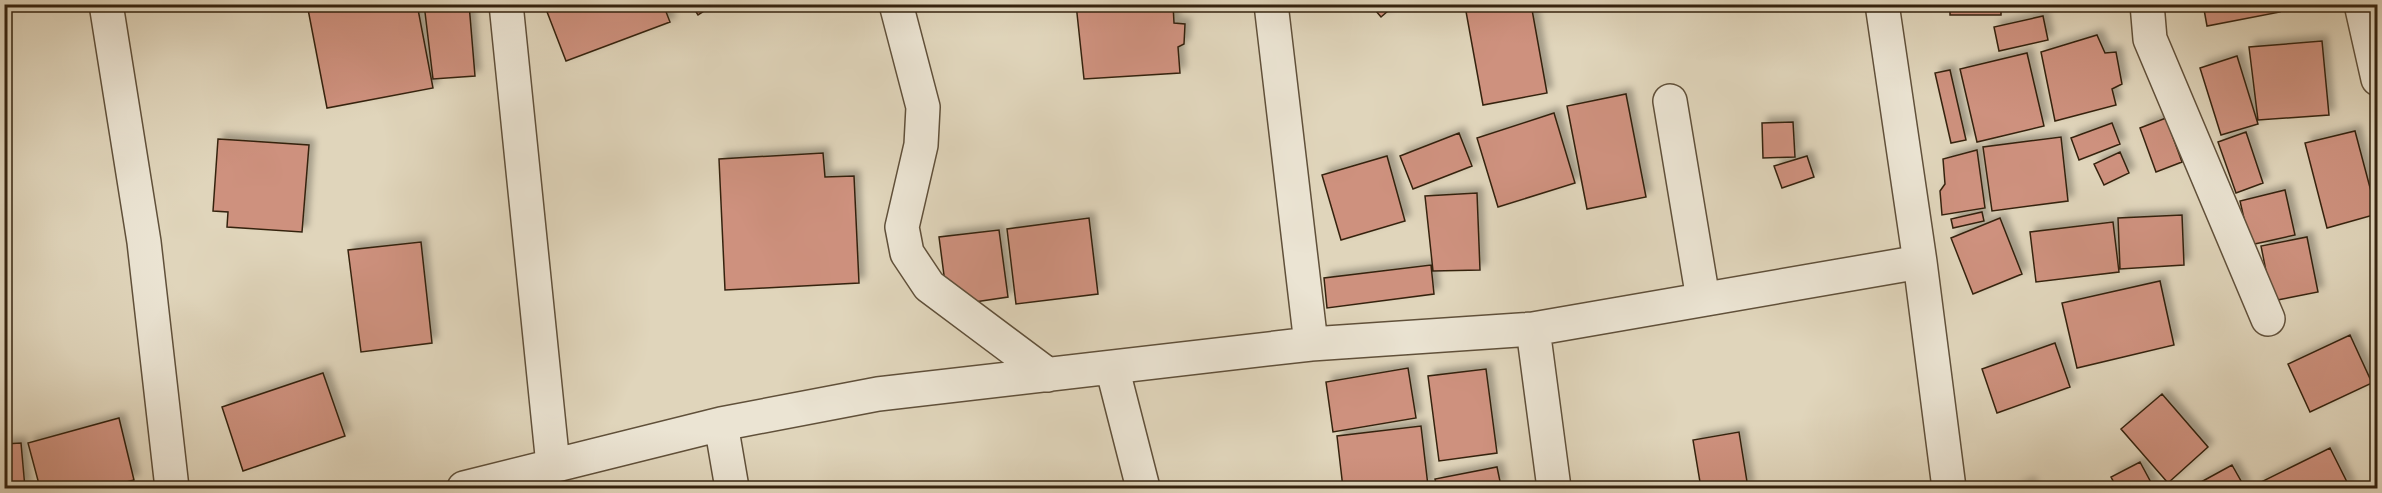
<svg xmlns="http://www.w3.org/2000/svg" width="2382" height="493" viewBox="0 0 2382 493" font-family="'Libre Bodoni',serif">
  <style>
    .building { fill: #ce917e; stroke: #35230f; stroke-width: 1.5; filter: url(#shadow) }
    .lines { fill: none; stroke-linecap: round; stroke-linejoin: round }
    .minor-casing { stroke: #60503a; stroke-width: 36 }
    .minor { stroke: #ebe4d3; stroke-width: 33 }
  </style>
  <defs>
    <filter id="shadow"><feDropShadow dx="5.5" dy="-5.5" stdDeviation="3" flood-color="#0004"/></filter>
  </defs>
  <rect width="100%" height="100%" fill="#e0d5bb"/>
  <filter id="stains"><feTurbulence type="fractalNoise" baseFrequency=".00333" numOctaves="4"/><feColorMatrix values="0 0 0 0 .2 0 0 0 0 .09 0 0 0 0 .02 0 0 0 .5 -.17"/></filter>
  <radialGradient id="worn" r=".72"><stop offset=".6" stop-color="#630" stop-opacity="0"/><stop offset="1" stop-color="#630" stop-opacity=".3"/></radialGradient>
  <path class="building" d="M307,4H417L433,88L327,108Z
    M424,4H469L475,76L433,79Z
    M544,4H663L670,22L566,61Z
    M691,4H715L698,15Z
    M1076,4H1173L1174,23L1185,24L1184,44L1178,47L1180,73L1084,79Z
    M1370,4H1396L1381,17Z
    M1471,4H1531L1547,93L1483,105L1465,6Z
    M1546,4H1560L1548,10Z
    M1950,4H2001V15H1950Z
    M2203,4H2278L2280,12L2207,26Z
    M2043,16L2048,40L1999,51L1994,27Z
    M2097,35L2105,53L2116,52L2122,84L2112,89L2116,105L2055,121L2041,52Z
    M2322,41L2329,115L2258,120L2249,47Z
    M2027,53L2044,126L1977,142L1960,69Z
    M2237,56L2258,124L2221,135L2200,68Z
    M1950,70L1966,140L1951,143L1935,73Z
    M1626,94L1646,197L1587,209L1567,106Z
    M1554,113L1575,183L1498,207L1477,138Z
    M2166,118L2182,162L2156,172L2140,128Z
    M1793,122L1795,157L1763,158L1762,123Z
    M2112,123L2120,144L2079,160L2071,138Z
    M2355,131L2377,214L2327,228L2305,143Z
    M2246,132L2263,183L2236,193L2218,142Z
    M1459,133L1472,166L1413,189L1400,156Z
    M2061,137L2068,201L1992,211L1983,147Z
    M218,139L309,145L302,232L227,227L228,212L213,211Z
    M1977,150L1985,208L1942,215L1940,191L1945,184L1943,159Z
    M2120,152L2129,173L2104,185L2094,164Z
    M823,153L825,177L854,176L859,283L725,290L719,159Z
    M1387,156L1405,221L1341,240L1322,175Z
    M1807,156L1814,177L1782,188L1774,166Z
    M2285,190L2295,235L2250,245L2240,201Z
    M1477,193L1480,270L1433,271L1425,196Z
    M1982,212L1984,221L1953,228L1951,219Z
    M2182,215L2184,265L2120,269L2118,218Z
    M1089,218L1098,294L1016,304L1007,229Z
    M2000,218L2022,274L1973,294L1951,238Z
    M2113,222L2119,272L2036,282L2030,232Z
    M999,230L1008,297L948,306L939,237Z
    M2307,237L2318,292L2272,301L2261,246Z
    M421,242L432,343L361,352L348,250Z
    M1431,265L1434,294L1327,308L1324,278Z
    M2160,281L2174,345L2077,368L2062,303Z
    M2350,335L2372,383L2310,412L2288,364Z
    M2055,343L2070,387L1997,413L1982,369Z
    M1408,368L1416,418L1333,432L1326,382Z
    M1486,369L1497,453L1439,461L1428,376Z
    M323,373L345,436L243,471L222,407Z
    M2162,394L2208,447L2168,483L2121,429Z
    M119,418L134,480L104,488H40L28,443Z
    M1421,426L1428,486L1409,488H1343L1337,436Z
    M1739,432L1748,488H1701L1693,440Z
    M21,443L25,488H4V444Z
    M2330,448L2350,488H2259L2257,484Z
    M2140,462L2154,488H2117L2111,477Z
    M2232,465L2245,488H2190Z
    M1497,467L1501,486L1487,488H1437L1435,479Z
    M2030,483L2032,488H2016Z"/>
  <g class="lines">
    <defs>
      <path id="minor" d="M106,4L144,242L172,488
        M506,4L553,465
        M896,4L923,107L921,145L902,227L907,253L929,286L1048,375
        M1271,4L1311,344
        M1882,4L1920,262L1949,488
        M2147,4L2150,39L2268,319
        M2361,4L2378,79
        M1670,101L1703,299
        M1533,329L1554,488
        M1112,367L1143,488
        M721,424L732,488
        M464,488L721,424L878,394L1311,344L1533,329L1920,262"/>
    </defs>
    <use href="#minor" class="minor-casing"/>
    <use href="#minor" class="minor"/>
  </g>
  <rect width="2382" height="493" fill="none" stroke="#e0d5bb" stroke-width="24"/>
  <rect x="6" y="6" width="2370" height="481" fill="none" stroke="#35230f" stroke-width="3"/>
  <rect x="12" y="12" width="2358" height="469" fill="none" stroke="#35230f" stroke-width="1.5"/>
  <rect width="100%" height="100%" filter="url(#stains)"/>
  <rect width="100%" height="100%" fill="url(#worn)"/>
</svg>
